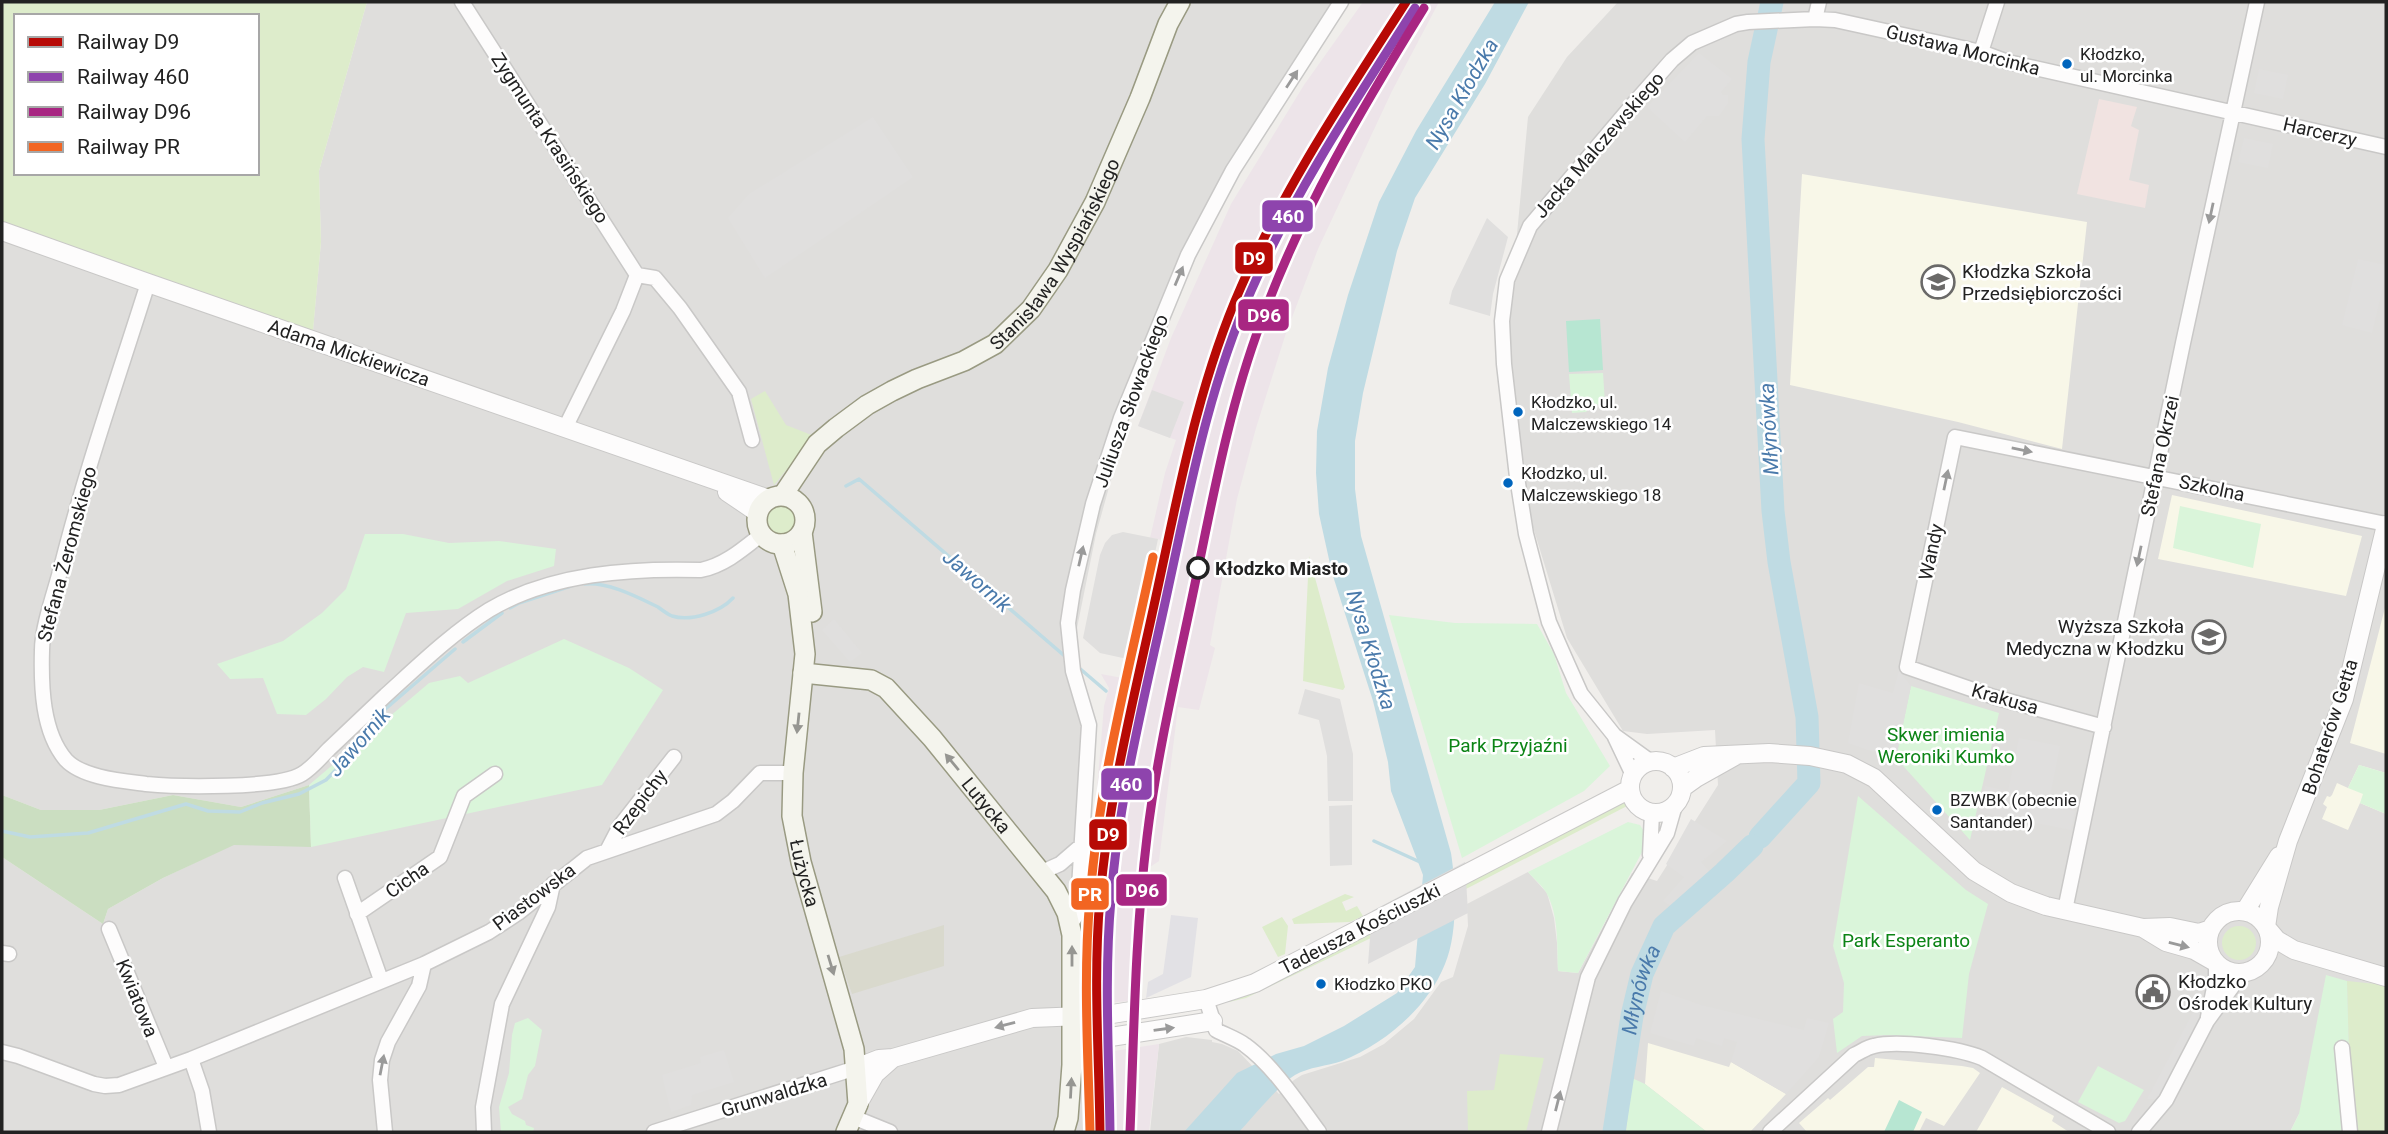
<svg xmlns="http://www.w3.org/2000/svg" width="2388" height="1134" viewBox="0 0 2388 1134" font-family="Roboto,sans-serif">
  <style>
    .residential { fill: #dfdedc }
    .commercial { fill: #f1e3e1 }
    .industrial { fill: #ede4e9 }
    .education { fill: #f8f7e8 }
    .construction { fill: #d9d9cd }
    .grass { fill: #ddeccb; fill-rule: evenodd }
    .forest { fill: #cbdec1 }
    .park { fill: #daf5da }
    .pitch { fill: #b7e6d2 }
    .parking { fill: #e0dfde }
    .plaza { fill: #e2e1e5 }
    .water { fill: #bfdbe3 }
    .pier { fill: #dedddd }
    .lines { fill: none; stroke-linecap: round; stroke-linejoin: round }
    .stream { stroke: #bfdbe3; stroke-width: 3.5 }
    .river { stroke: #bfdbe3; stroke-width: 23 }
    .minor-casing { stroke: #c9c8c7; stroke-width: 17 }
    .tertiary-casing { stroke: #c9c8c7; stroke-width: 20 }
    .secondary-casing { stroke: #999a82; stroke-width: 22 }
    .minor { stroke: #fdfcfc; stroke-width: 14 }
    .tertiary { stroke: #fdfcfc; stroke-width: 18 }
    .secondary { stroke: #f4f4ed; stroke-width: 19 }
    .rail-1-casing { stroke: #fff; stroke-width: 14 }
    .rail-2-casing { stroke: #fff; stroke-width: 14 }
    .rail-3-casing { stroke: #fff; stroke-width: 14 }
    .rail-4-casing { stroke: #fff; stroke-width: 14 }
    .rail-1 { stroke: #b70a06; stroke-width: 9 }
    .rail-2 { stroke: #8e44ad; stroke-width: 9 }
    .rail-3 { stroke: #a82682; stroke-width: 9 }
    .rail-4 { stroke: #f26522; stroke-width: 9 }
    .oneway { fill: #9a9a9a }
    .oneway2 { fill: #969692 }
    .bus-dot { fill: #0065bd; stroke: #fff; stroke-width: 2.5 }
    .stop-dot { fill: #fff; stroke: #222; stroke-width: 3.5 }
    .labels { text-anchor: middle; dominant-baseline: central; stroke-width: 5; stroke-linejoin: round; paint-order: stroke }
    .bus-label { font-size: 17px; fill: #222; stroke: #fff; text-anchor: start }
    .street-label { font-size: 19px; fill: #222; stroke: #fff }
    .poi-label { font-size: 19px; fill: #222; stroke: #fff; text-anchor: start }
    .stop-label { font-size: 19px; font-weight: bold; fill: #222; stroke: #fff; text-anchor: start }
    .park-label { font-size: 19px; fill: #0c8416; stroke: #fff }
    .water-label { font-size: 21px; font-style: italic; fill: #4a7aab; stroke: #fff }
    .line-badge { stroke: #fff; stroke-width: 2.5 }
    .badge-label { font-size: 19px; text-anchor: middle; font-weight: bold; fill: #fff }
  </style>
  <rect width="100%" height="100%" fill="#f0eeeb"/>
  <path class="residential" d="M367,2H1349L1271,119L1229,190L1199,251L1148,363L1123,437L1096,534L1077,628V655L1083,683L1095,718L1089,907L1088,1132H2V857L103,924L108,909L163,878L234,844L311,846L309,785L241,807L173,795L99,810H41L2,795V222L313,330L321,242L319,171Z
    M1618,2H2386V1132L2299,1114L2290,1132H1150L1159,1044L1186,1037L1212,1040V1042L1222,1044L1238,1051L1279,1094L1294,1080L1302,1075L1360,1057L1384,1044L1414,1019L1441,982L1453,977L1468,926L1467,904L1528,872L1547,893L1554,918L1557,943L1558,971L1578,973L1632,873L1657,881L1718,785L1715,730L1647,734L1623,731L1567,638L1533,527L1517,438L1509,319L1528,117L1567,57Z"/>
  <path class="commercial" d="M2099,99L2137,107L2131,126L2139,130L2129,180L2149,185L2145,208L2077,194Z"/>
  <path class="industrial" d="M1363,2H1439L1392,91L1318,249L1285,336L1256,428L1237,499L1210,645L1215,648L1199,710L1178,707L1159,861L1144,871L1141,881L1142,930L1137,979L1130,980V1001L1092,1004L1091,861L1104,706L1109,688L1101,674L1133,680L1162,540L1150,538L1165,473L1176,440L1138,426L1171,338L1231,204L1304,85Z
    M1159,1044L1149,1132H1088V1055Z"/>
  <path class="education" d="M1802,174L2087,222L2062,449L1958,422L1790,385Z
    M2172,495L2362,536L2346,596L2158,559Z
    M2386,604V754L2350,743Z
    M2359,765L2386,773V814L2360,803L2348,830L2322,819L2327,807L2323,804L2327,796L2330,797L2332,795L2337,783L2348,788Z
    M1648,1043L1729,1067L1731,1062L1786,1094L1750,1132H1707L1645,1084Z
    M1875,1058L1962,1066L1973,1068L1980,1073L1944,1126L1926,1118L1919,1132H1807L1799,1123L1828,1098L1830,1100L1868,1067H1874Z
    M2002,1087L2054,1116L2052,1121L2069,1132H1976Z"/>
  <path class="construction" d="M944,925V966L852,994L839,957Z"/>
  <path class="grass" d="M2,2H367L319,171L321,242L313,331L2,222ZM16,16H257V173H16Z
    M765,391L786,425L814,436L774,485L751,399Z
    M768 520a14 14 0 1 1 28 0a14 14 0 1 1-28 0Z
    M1309,556L1345,687L1343,690L1303,681Z
    M1628,800L1629,805L1371,938L1246,998L1229,1002V1000Z
    M1345,894L1354,897L1342,902L1346,911L1357,906L1363,916L1350,922L1294,924L1292,919Z
    M1282,917L1288,926L1285,954L1278,957L1262,927Z
    M2222 943a17 17 0 1 1 34 0a17 17 0 1 1-34 0Z
    M2347,981L2386,985V1132H2351Z
    M1500,1054L1544,1058L1526,1132H1468L1467,1091L1494,1090Z"/>
  <path class="forest" d="M309,785L311,847L234,845L163,878L108,909L103,924L2,857V795L41,810H99L173,795L241,807Z"/>
  <path class="park" d="M1603,373L1605,403L1591,406L1586,412L1572,413L1569,374Z
    M2180,506L2261,524L2253,568L2173,548Z
    M365,534H403L449,543L499,541L556,549L554,566L507,581L458,609L406,613L384,672L363,667L347,677L326,699L306,715L277,714L263,678L230,679L217,664L283,641L322,613L346,589Z
    M1389,615L1455,623L1537,624L1554,654L1566,693L1610,766L1584,791L1462,858Z
    M564,639L629,668L663,690L602,785L311,847L309,785L429,683L460,676L468,683Z
    M1911,686L1999,713L1970,840L1896,758Z
    M2359,765L2386,773V814L2360,803L2363,794L2348,788Z
    M1858,796L1966,890L1988,904L1969,974L1962,1038L1887,1035L1862,1036L1837,1053L1833,1019L1843,1012L1844,983L1833,946Z
    M1628,822L1640,825L1645,833L1642,852L1578,973L1558,971C1557,947 1559,916 1547,894C1543,886 1534,879 1528,872Z
    M2326,975L2347,981L2351,1132H2290L2299,1114Z
    M528,1018L542,1030L535,1066L528,1075L522,1099L508,1107L512,1114L525,1121L526,1125L534,1128L533,1132H501L499,1107L509,1073L512,1035L515,1023Z
    M2098,1066L2144,1090L2125,1121L2119,1123L2078,1102Z
    M1632,1078L1645,1084L1707,1132H1626Z"/>
  <path class="pitch" d="M1600,319L1603,370L1569,372L1566,321Z
    M1899,1100L1922,1112L1913,1132H1884Z"/>
  <path class="parking" d="M1699,53L1732,79L1721,92L1723,95H1728V103L1719,116H1707L1685,142L1647,107Z
    M2259,69L2288,75L2283,99L2254,93Z
    M873,117L913,177L765,278L728,218L749,194Z
    M2244,138L2273,144L2268,168L2238,162Z
    M1487,218L1508,237L1493,294L1490,316L1449,304L1452,291Z
    M2358,259L2386,265V274L2372,333L2342,325Z
    M1152,390L1184,402L1170,438L1138,426Z
    M1123,532L1158,539L1132,660L1100,653L1083,638L1100,555L1105,543L1112,535Z
    M834,619L862,653L850,662L822,630Z
    M1899,671L1911,686L1896,758L1883,750L1874,752L1848,743L1859,683L1893,693Z
    M1305,689L1340,699L1353,754V801H1328L1327,756L1319,720L1298,714Z
    M2019,738L2060,746L2048,806L2075,811L2071,830L1980,812L1985,786L2008,791Z
    M1352,805V865L1330,866L1329,806Z
    M1691,819L1727,841L1701,862L1710,872L1671,906L1663,901L1684,877L1666,864Z
    M1661,991L1701,1005L1804,1030L1807,1018L1829,1023L1819,1057L1786,1094L1731,1062L1737,1042L1724,1038L1722,1046L1696,1038L1694,1046L1650,1033Z
    M2208,1001L2159,1099H2147L2198,1003Z
    M724,1050L734,1082L692,1095L691,1105L671,1112L662,1075L701,1063L700,1057Z"/>
  <path class="plaza" d="M1171,915L1198,918L1191,977L1146,998L1148,982L1163,974Z"/>
  <path class="water" d="M1495,2H1529L1485,84L1415,198L1397,251L1363,393L1355,441V489L1361,536L1451,853C1456,885 1458,933 1445,964C1427,1009 1385,1043 1342,1061C1327,1066 1309,1067 1295,1075C1280,1084 1252,1118 1239,1132H1184L1237,1073L1276,1054L1304,1046L1344,1026L1397,993L1415,967L1423,875L1391,791L1388,762L1373,701L1332,573L1319,514L1316,473L1317,431L1328,368L1348,295L1379,202L1416,131Z"/>
  <path class="pier" d="M1465,862L1468,913L1368,964L1372,911Z"/>
  <g class="lines">
    <path class="stream" d="M846,486L859,479L1067,658
      M585,584C609,582 637,597 658,607C662,610 667,614 672,616C691,622 720,612 733,598
      M510,608L519,603L571,586
      M463,642L502,613
      M1078,667L1106,691
      M2,831L30,837L88,833L186,804L208,811L240,812L262,803L299,794L326,780L359,746L383,711L455,649
      M1374,841L1420,862"/>
    <g class="river">
      <path d="M1760,837L1809,783L1807,717L1779,562L1773,511L1753,139L1759,62L1772,2"/>
      <path id="s1" d="M1614,1132L1632,1016L1642,974L1664,926L1724,873L1752,846"/>
    </g>
    <defs>
      <path id="minor" d="M462,2L637,275
        M1815,19L1819,2
        M1981,52L1997,2
        M148,283C118,378 85,472 61,568C55,591 42,627 42,650C41,686 42,732 66,760C83,778 123,781 146,784C178,787 278,789 302,774C312,768 321,757 329,749C348,731 367,713 386,695C418,666 452,633 489,610C551,573 631,568 701,570C725,565 743,549 762,534
        M565,428L623,311L637,275L655,278L680,308L739,392L752,440
        M2104,727L1994,697L1907,667L1955,437L2386,524
        M1615,736L1651,762
        M1633,775L1614,735L1581,694L1568,665L1549,622L1526,534L1517,477L1504,364L1502,321L1507,280L1530,226L1635,102L1672,60L1692,43L1736,24L1748,22L1815,19L1835,20L1981,52L2008,62L2386,147
        M608,849L620,826L674,757
        M1650,855L1652,813
        M1042,872L1060,864L1082,845
        M345,878L381,980
        M2065,910L2183,343L2257,2
        M357,914L440,857L464,796L495,774
        M1071,924L1077,914L1078,904L1089,725L1073,671L1068,623L1073,590L1093,504L1121,418L1188,255L1233,170L1341,2
        M109,929L166,1067
        M2,953L9,954
        M1206,999L1216,1030C1225,1035 1237,1039 1245,1045C1273,1065 1299,1105 1319,1132
        M2208,1017L2216,978V962
        M2342,1048L2350,1132
        M2,1052L18,1056L94,1084L105,1086L119,1085L191,1059L424,964L489,932L518,913L587,858L716,814L733,801L760,773H793
        M191,1059L202,1091L209,1132
        M853,1117L890,1132
        M385,1132L380,1080L382,1060L388,1042L419,986L424,964
        M484,1132L483,1107L502,1004L548,907L553,884
        M654,1132L856,1068
        M1549,1132L1588,977L1625,902L1667,833L1675,805
        M1770,1132L1854,1055C1861,1052 1867,1047 1874,1046C1899,1040 1958,1048 1982,1058L2108,1132
        M2139,1132L2166,1100L2207,1021L2243,972"/>
      <path id="tertiary" d="M2,231L148,283L769,499
        M727,492L758,513
        M2386,525L2344,699L2288,841L2269,907L2266,927L2277,940L2294,950L2386,977
        M1630 787a26 26 0 1 1 52 0a26 26 0 1 1-52 0Z
        M1673,768L1704,756L1769,753L1810,756L1847,764L1874,778L1974,871L2011,893L2046,906L2143,928L2170,927L2199,933L2211,929
        M1682,788L1696,778L1737,755
        M2208 942a31 31 0 1 1 62 0a31 31 0 1 1-62 0Z
        M2245,911L2279,856
        M2143,928L2166,942L2194,950L2215,962
        M1072,1043L1213,1021
        M856,1068L879,1059L893,1058L1032,1018L1106,1015L1206,999L1255,983L1630,789
        M858,1104L875,1074L893,1058"/>
      <g id="secondary">
        <path id="s2" d="M783,495L817,444L836,428L867,405L892,391L917,379L964,361L995,344L1031,309L1058,270L1095,202L1140,98L1168,24L1180,2"/>
        <circle cx="781" cy="520" r="24"/>
        <path d="M802,532L812,612"/>
        <path id="s3" d="M782,544L798,594L805,654L793,773L792,816L801,862L854,1049L858,1104L846,1132"/>
        <path id="s4" d="M803,673L871,680L886,688L932,738L1056,891L1067,913L1072,935V1065L1068,1118L1064,1132"/>
      </g>
    </defs>
    <use href="#minor" class="minor-casing"/>
    <use href="#tertiary" class="tertiary-casing"/>
    <use href="#secondary" class="secondary-casing"/>
    <use href="#minor" class="minor"/>
    <use href="#tertiary" class="tertiary"/>
    <use href="#secondary" class="secondary"/>
    <defs>
      <path id="rail-1" d="M1100,1132C1099,1054 1093,976 1100,898C1109,793 1136,690 1158,587C1180,485 1199,382 1241,287C1285,186 1347,94 1406,2"/>
      <path id="rail-2" d="M1110,1132C1109,1055 1104,977 1111,899C1119,794 1146,692 1168,589C1190,488 1209,386 1251,291C1295,191 1356,100 1415,8"/>
      <path id="rail-3" d="M1130,1132C1134,1034 1135,935 1147,837C1158,746 1180,658 1198,569C1215,486 1231,402 1261,322C1301,211 1362,108 1424,8"/>
      <path id="rail-4" d="M1090,1132C1088,1054 1083,975 1090,898C1099,782 1129,670 1153,557"/>
    </defs>
    <use href="#rail-1" class="rail-1-casing"/>
    <use href="#rail-2" class="rail-2-casing"/>
    <use href="#rail-3" class="rail-3-casing"/>
    <use href="#rail-4" class="rail-4-casing"/>
    <use href="#rail-1" class="rail-1"/>
    <use href="#rail-2" class="rail-2"/>
    <use href="#rail-3" class="rail-3"/>
    <use href="#rail-4" class="rail-4"/>
  </g>
  <defs><path id="oneway-solid" d="M-6-.8H1V-3.2L6.5 0L1 3.2V.8H-6Z" transform="scale(1.75)"/></defs>
  <g class="oneway">
    <use href="#oneway-solid" transform="translate(1292 79) rotate(-57)"/>
    <use href="#oneway-solid" transform="translate(2211 213) rotate(102)"/>
    <use href="#oneway-solid" transform="translate(1179 276) rotate(-67)"/>
    <use href="#oneway-solid" transform="translate(2022 450) rotate(11)"/>
    <use href="#oneway-solid" transform="translate(1946 480) rotate(-78)"/>
    <use href="#oneway-solid" transform="translate(1081 556) rotate(-77)"/>
    <use href="#oneway-solid" transform="translate(2139 556) rotate(102)"/>
    <use href="#oneway-solid" transform="translate(2179 945) rotate(14)"/>
    <use href="#oneway-solid" transform="translate(1005 1025) rotate(165)"/>
    <use href="#oneway-solid" transform="translate(1164 1029) rotate(-8)"/>
    <use href="#oneway-solid" transform="translate(382 1065) rotate(-79)"/>
    <use href="#oneway-solid" transform="translate(1558 1101) rotate(-76)"/>
  </g>
  <g class="oneway2">
    <use href="#oneway-solid" transform="translate(798 723) rotate(96)"/>
    <use href="#oneway-solid" transform="translate(952 762) rotate(-130)"/>
    <use href="#oneway-solid" transform="translate(1072 956) rotate(-90)"/>
    <use href="#oneway-solid" transform="translate(831 965) rotate(73)"/>
    <use href="#oneway-solid" transform="translate(1071 1088) rotate(-87)"/>
  </g>
  <defs>
    <symbol id="school-ring" viewBox="-11 -11 22 22"><circle r="9.5" fill="#fff" stroke="#6a6968" stroke-width="1.5"/><path d="M0-5L7-2L0 1L-7-2ZM-4 1L0 2.5L4 1V4Q0 6-4 4Z" fill="#6a6968"/></symbol>
    <symbol id="university-ring" viewBox="-11 -11 22 22"><circle r="9.5" fill="#fff" stroke="#6a6968" stroke-width="1.5"/><path d="M0-5L7-2L0 1L-7-2ZM-4 1L0 2.5L4 1V4Q0 6-4 4Z" fill="#6a6968"/></symbol>
    <symbol id="civic-ring" viewBox="-11 -11 22 22"><circle r="9.5" fill="#fff" stroke="#6a6968" stroke-width="1.5"/><path d="M-.6-6.5H3V-4.5H.6V-3L4-1V1h2V6H-6V1h2V-1L-.6-3ZM-1.2 2.5V6h2.4V2.5Z" fill="#6a6968"/></symbol>
  </defs>
  <g fill-rule="evenodd">
    <use href="#school-ring" x="1919" y="263" width="38" height="38"/>
    <use href="#university-ring" x="2190" y="618" width="38" height="38"/>
    <use href="#civic-ring" x="2134" y="973" width="38" height="38"/>
  </g>
  <g class="bus-dot">
    <circle cx="2067" cy="64" r="6"/>
    <circle cx="1518" cy="412" r="6"/>
    <circle cx="1508" cy="483" r="6"/>
    <circle cx="1937" cy="810" r="6"/>
    <circle cx="1321" cy="984" r="6"/>
  </g>
  <circle class="stop-dot" cx="1198" cy="568" r="10"/>
  <g class="labels">
    <g class="bus-label">
      <text x="2080" y="54">Kłodzko,<tspan x="2080" dy="22">ul. Morcinka</tspan></text>
      <text x="1531" y="402">Kłodzko, ul.<tspan x="1531" dy="22">Malczewskiego 14</tspan></text>
      <text x="1521" y="473">Kłodzko, ul.<tspan x="1521" dy="22">Malczewskiego 18</tspan></text>
      <text x="1950" y="800">BZWBK (obecnie<tspan x="1950" dy="22">Santander)</tspan></text>
      <text x="1334" y="984">Kłodzko PKO</text>
    </g>
    <g class="street-label">
      <text transform="translate(1963 50) rotate(14)">Gustawa Morcinka</text>
      <text transform="translate(2320 132) rotate(13)">Harcerzy</text>
      <text transform="translate(550 138) rotate(57)">Zygmunta Krasińskiego</text>
      <text transform="translate(1599 145) rotate(-49)">Jacka Malczewskiego</text>
      <text stroke="none"><textPath href="#s2" startOffset="376">Stanisława Wyspiańskiego</textPath></text>
      <text transform="translate(349 353) rotate(19)">Adama Mickiewicza</text>
      <text transform="translate(1131 401) rotate(-70)">Juliusza Słowackiego</text>
      <text transform="translate(2160 456) rotate(-78)">Stefana Okrzei</text>
      <text transform="translate(2212 488) rotate(12)">Szkolna</text>
      <text transform="translate(1931 552) rotate(-78)">Wandy</text>
      <text transform="translate(67 554) rotate(-75)">Stefana Żeromskiego</text>
      <text transform="translate(2005 699) rotate(16)">Krakusa</text>
      <text transform="translate(2330 727) rotate(-72)">Bohaterów Getta</text>
      <text transform="translate(640 802) rotate(-53)">Rzepichy</text>
      <text stroke="none"><textPath href="#s4" startOffset="240">Lutycka</textPath></text>
      <text stroke="none"><textPath href="#s3" startOffset="334">Łużycka</textPath></text>
      <text transform="translate(407 880) rotate(-35)">Cicha</text>
      <text transform="translate(534 897) rotate(-37)">Piastowska</text>
      <text transform="translate(1360 929) rotate(-27)">Tadeusza Kościuszki</text>
      <text transform="translate(137 998) rotate(68)">Kwiatowa</text>
      <text transform="translate(774 1095) rotate(-17)">Grunwaldzka</text>
    </g>
    <g class="poi-label">
      <text x="1962" y="271">Kłodzka Szkoła<tspan x="1962" dy="22">Przedsiębiorczości</tspan></text>
      <text x="2184" y="626" text-anchor="end">Wyższa Szkoła<tspan x="2184" dy="22">Medyczna w Kłodzku</tspan></text>
      <text x="2178" y="981">Kłodzko<tspan x="2178" dy="22">Ośrodek Kultury</tspan></text>
    </g>
    <g class="stop-label">
      <text x="1215" y="568">Kłodzko Miasto</text>
    </g>
    <g class="park-label">
      <text x="1946" y="734">Skwer imienia<tspan x="1946" dy="22">Weroniki Kumko</tspan></text>
      <text x="1508" y="745">Park Przyjaźni</text>
      <text x="1906" y="940">Park Esperanto</text>
    </g>
    <g class="water-label">
      <text transform="translate(1462 94) rotate(-60)">Nysa Kłodzka</text>
      <text transform="translate(1769 429) rotate(-93)">Młynówka</text>
      <text transform="translate(977 581) rotate(41)">Jawornik</text>
      <text transform="translate(1371 650) rotate(73)">Nysa Kłodzka</text>
      <text transform="translate(359 742) rotate(-49)">Jawornik</text>
      <text stroke="none"><textPath href="#s1" startOffset="145">Młynówka</textPath></text>
    </g>
  </g>
  <g class="line-badge">
    <rect x="1261" y="199" width="53" height="34" rx="7" fill="#8e44ad"/>
    <rect x="1234" y="241" width="40" height="34" rx="7" fill="#b70a06"/>
    <rect x="1237" y="298" width="53" height="34" rx="7" fill="#a82682"/>
    <rect x="1100" y="767" width="53" height="34" rx="7" fill="#8e44ad"/>
    <rect x="1088" y="818" width="40" height="33" rx="7" fill="#b70a06"/>
    <rect x="1115" y="873" width="53" height="34" rx="7" fill="#a82682"/>
    <rect x="1070" y="877" width="40" height="34" rx="7" fill="#f26522"/>
  </g>
  <g class="badge-label">
    <text x="1288" y="223">460</text>
    <text x="1254" y="265">D9</text>
    <text x="1264" y="322">D96</text>
    <text x="1126" y="791">460</text>
    <text x="1108" y="841">D9</text>
    <text x="1142" y="897">D96</text>
    <text x="1090" y="901">PR</text>
  </g>
  <rect width="2388" height="1134" fill="none" stroke="#222222" stroke-width="7"/>
  <rect x="14" y="14" width="245" height="161" fill="#ffffff" stroke="#a7a7a7" stroke-width="2"/>
  <rect x="28" y="37" width="35" height="10" fill="#b70a06" stroke="#a7a7a7" stroke-width="2"/>
  <text x="77" y="49" font-size="21" fill="#222222">Railway D9</text>
  <rect x="28" y="72" width="35" height="10" fill="#8e44ad" stroke="#a7a7a7" stroke-width="2"/>
  <text x="77" y="84" font-size="21" fill="#222222">Railway 460</text>
  <rect x="28" y="107" width="35" height="10" fill="#a82682" stroke="#a7a7a7" stroke-width="2"/>
  <text x="77" y="119" font-size="21" fill="#222222">Railway D96</text>
  <rect x="28" y="142" width="35" height="10" fill="#f26522" stroke="#a7a7a7" stroke-width="2"/>
  <text x="77" y="154" font-size="21" fill="#222222">Railway PR</text>
</svg>
